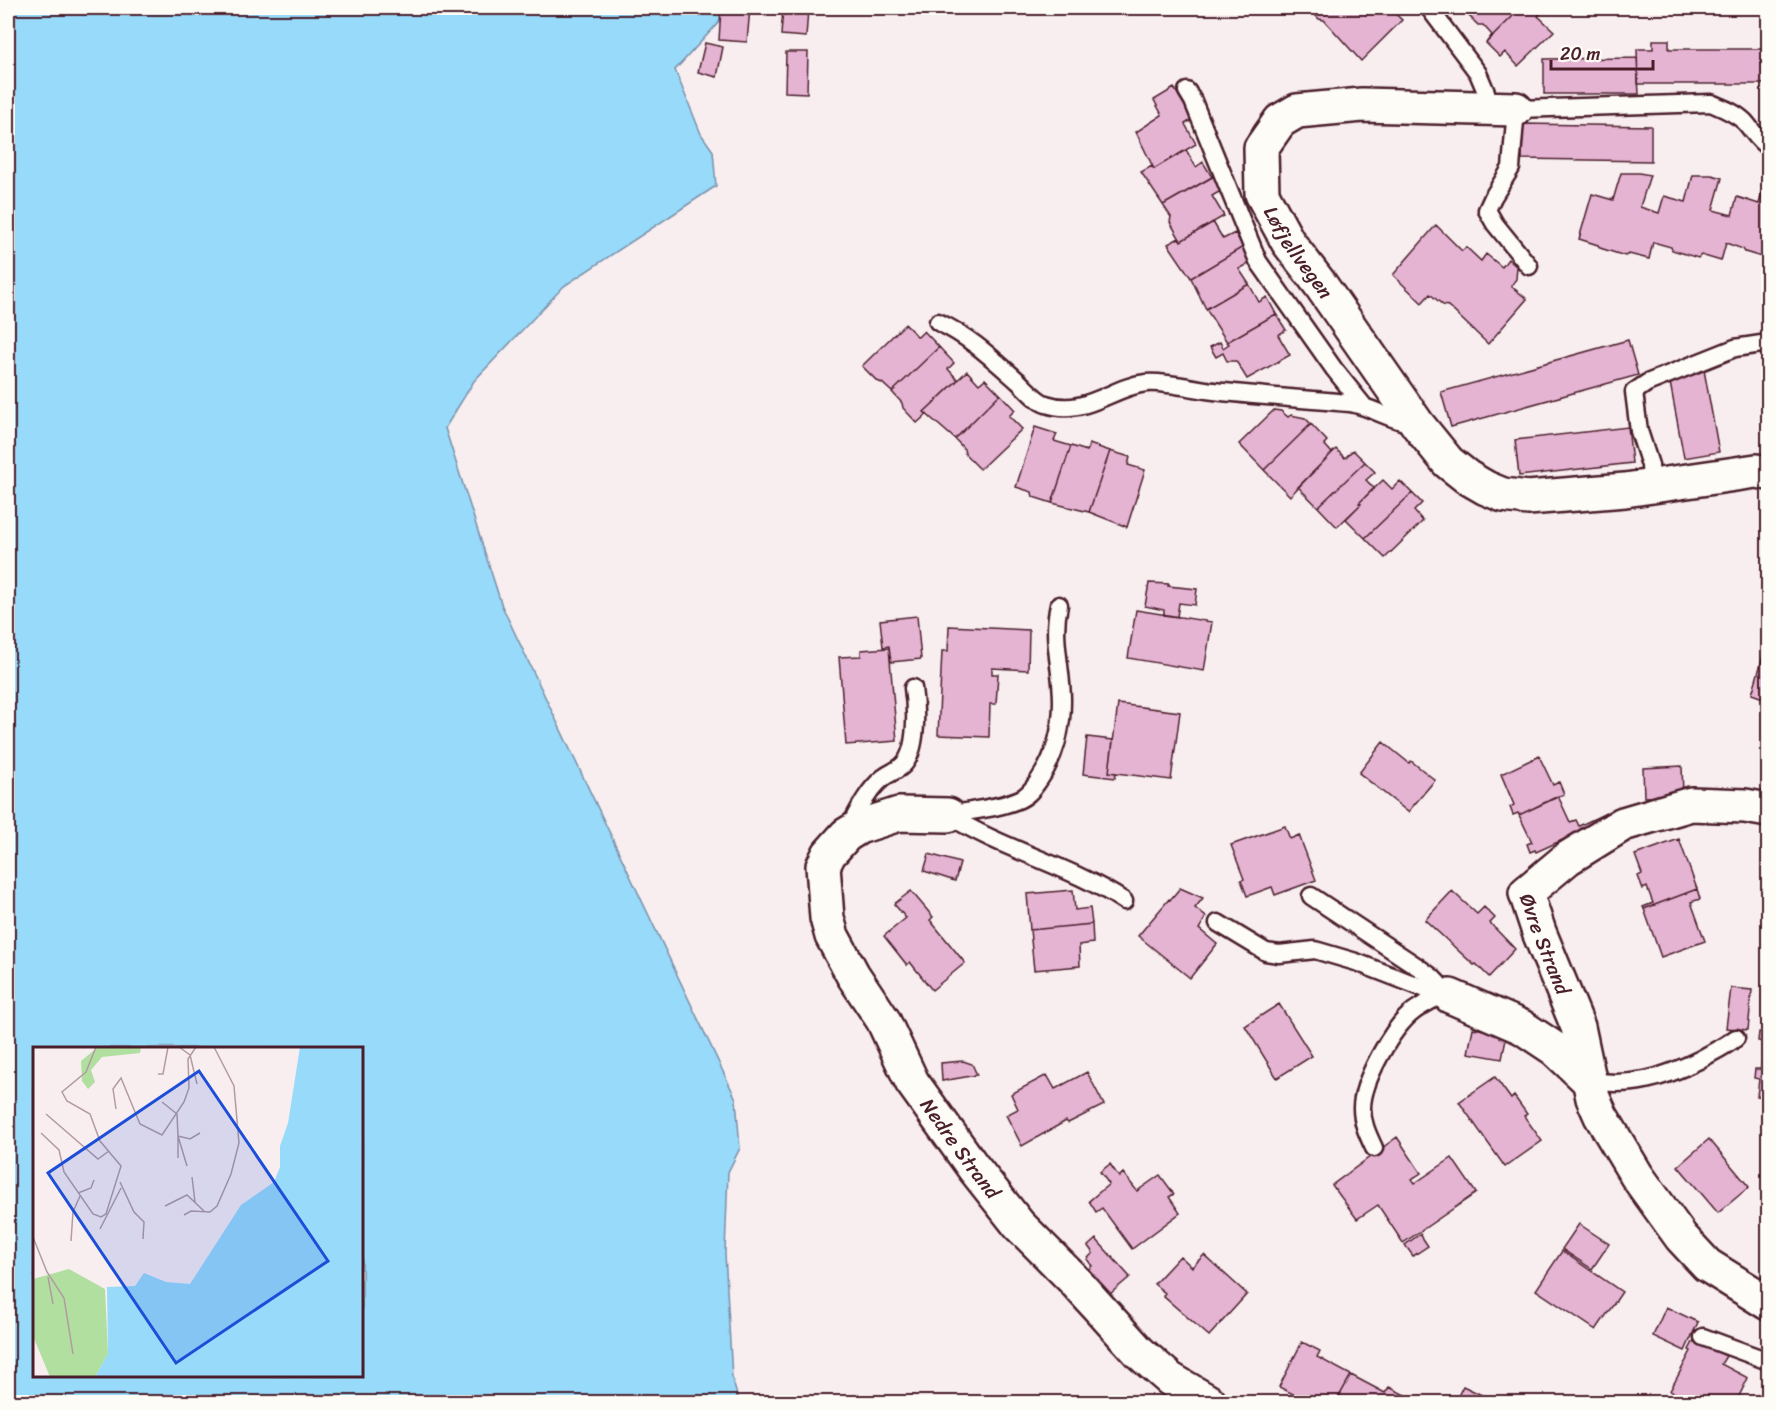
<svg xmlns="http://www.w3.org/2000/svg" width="1776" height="1410" viewBox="0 0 1776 1410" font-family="Sriracha,sans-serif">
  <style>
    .water { fill: #98dafa; stroke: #798fa7; stroke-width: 1.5; fill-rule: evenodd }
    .building { fill: #e5b4d3; stroke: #4a1f2b; stroke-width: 1.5 }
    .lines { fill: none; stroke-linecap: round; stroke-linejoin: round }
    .service-casing { stroke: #4a1f2b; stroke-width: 21 }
    .minor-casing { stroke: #4a1f2b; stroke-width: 38 }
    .service { stroke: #fdfcf7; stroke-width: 16 }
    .minor { stroke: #fdfcf7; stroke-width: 33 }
    .labels { text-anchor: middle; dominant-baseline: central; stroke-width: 4.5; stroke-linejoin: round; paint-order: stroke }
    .street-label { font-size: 20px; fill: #4a1f2b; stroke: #fdfcf7 }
    .inset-road { fill: none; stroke: #b29ba1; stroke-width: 1.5 }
    .view { fill: #1d4ed8; fill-opacity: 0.15; stroke: #1d4ed8; stroke-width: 3 }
    .inset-edge { fill: none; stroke: #4a1f2b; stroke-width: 3 }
  </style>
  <rect width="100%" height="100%" fill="#f8eef0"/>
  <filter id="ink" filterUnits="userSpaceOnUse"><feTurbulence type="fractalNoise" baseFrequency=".0167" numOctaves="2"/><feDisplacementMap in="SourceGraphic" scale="12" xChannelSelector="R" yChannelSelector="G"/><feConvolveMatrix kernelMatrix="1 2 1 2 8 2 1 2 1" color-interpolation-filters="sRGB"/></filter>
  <g filter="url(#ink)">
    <path class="water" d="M8,8H732L675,70L701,134L713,151L716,186L564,286L474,381L445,428L502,606L736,1099L740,1148L728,1172L725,1253L732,1378L739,1402H8ZM34,1048H362V1376H34Z"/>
    <path class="building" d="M721,8H750L747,42L719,40Z
      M783,8L808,10L806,37L781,35Z
      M1308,8H1389L1402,20L1361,61L1324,20L1319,19Z
      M1472,8H1521L1486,43L1492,35L1483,25H1478L1466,13Z
      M1521,8H1539L1543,11L1538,16L1554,31L1518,66L1505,52L1500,57L1486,43Z
      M1653,40H1669V49H1768V84H1638L1637,49H1653Z
      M705,43L723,47L717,77L698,72Z
      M786,52H808L807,93L785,92Z
      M1637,58L1639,94H1544V59Z
      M1174,88L1193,119L1185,124L1196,144L1154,169L1136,132L1162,115L1154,100Z
      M1523,124L1651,126V161L1522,159Z
      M1186,150L1196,167L1203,162L1212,177L1163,205L1141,172L1152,166L1154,169Z
      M1621,173H1639L1650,175L1640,207L1659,213L1664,196L1686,202L1693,175H1712L1722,178L1713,210L1732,215L1737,197L1759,204L1766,177H1768V259L1745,252L1743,249L1726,243L1721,261L1701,255L1698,258L1672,250L1671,247L1653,242L1649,259L1629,254L1625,256L1600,248L1598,245L1579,239L1592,194L1613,200Z
      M1216,175L1224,189L1212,196L1224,216L1181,241L1170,222L1171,217L1163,205Z
      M1213,222L1223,239L1235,233L1243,247L1191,278L1168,244L1179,238L1181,241Z
      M1436,225L1462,251L1466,247L1481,261L1486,254L1502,267L1508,259L1517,267L1516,279L1511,286L1527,299L1488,344L1448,306L1443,305L1430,294L1422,303L1393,275Z
      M1243,247L1252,262L1239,269L1249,284L1206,309L1191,278Z
      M1249,284L1259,302L1267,297L1276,314L1227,342L1206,309Z
      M1276,314L1286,330L1278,335L1290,355L1247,379L1236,361H1227L1223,353L1216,357L1210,347L1220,342L1223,348L1229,344L1227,342Z
      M905,324L918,337L924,331L939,347L892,392L882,383L877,381L862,366Z
      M1628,340L1638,375L1451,427L1441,392Z
      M939,347L954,363L948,369L958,380L924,412L927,414L917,423L903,408L902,403L892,392Z
      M1704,370L1719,452L1684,458L1669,377Z
      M967,371L979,384L985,379L1000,394L955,439L924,412Z
      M1000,394L1015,410L1009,416L1022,429L980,469L965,454L964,449L955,439Z
      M1274,410L1281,411L1288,417L1291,415L1305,418L1311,424L1264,470L1239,444Z
      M1311,424L1327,441L1324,444L1332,453L1290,496L1264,470Z
      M1035,427L1057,434L1054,441L1071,446L1052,503L1033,497L1032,492L1016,487Z
      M1628,427L1632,463L1519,476L1515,440Z
      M1089,444L1110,451L1089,512L1052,503L1071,446L1087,451Z
      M1336,449L1345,458L1353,450L1365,462L1318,507L1298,487Z
      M1110,451L1130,457L1128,465L1145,470L1127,527L1089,512Z
      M1365,462L1375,472L1366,480L1374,488L1359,503L1361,504L1337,527L1318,507Z
      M1383,480L1392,489L1400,481L1412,493L1365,538L1346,519L1361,504L1359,503Z
      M1412,493L1422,503L1414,511L1423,521L1385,558L1365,538Z
      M1149,583L1169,584L1168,586L1197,589L1195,605L1179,603L1177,617L1164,615V610L1145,606Z
      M1136,610L1212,622L1204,671L1128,658Z
      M917,616L921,659L891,662L889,646L883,647L880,620Z
      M949,626L1029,630L1028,670L992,668V674H998L996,704H990L989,737L938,735L942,651H948Z
      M889,648L897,741L846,745L839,657L861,656V650Z
      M1764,653L1768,654V700L1752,694Z
      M1118,704L1180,712L1171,780L1109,772Z
      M1087,737L1113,740L1109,772L1116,773L1115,778L1083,774Z
      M1383,742L1409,763L1411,761L1435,780L1408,812L1359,773Z
      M1539,756L1553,785L1559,782L1564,794L1519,815L1518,813L1513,815L1510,807L1514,805L1501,774Z
      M1682,766L1683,796L1644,797L1643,768Z
      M1558,796L1570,822L1576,820L1579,826L1608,812L1611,818L1536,852L1535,850L1530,852L1527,844L1532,842L1519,815Z
      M1285,826L1290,839L1299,835L1316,880L1275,895L1272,887L1247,896L1241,880L1244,879L1231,845Z
      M1679,839L1697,889L1644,909L1643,907L1653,903L1647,887L1643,889L1638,876L1642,874L1635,855Z
      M929,854L960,863L955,881L924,871Z
      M1180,888L1203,898L1195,908L1206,917L1199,929L1217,944L1190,978L1138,936L1169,899L1170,900Z
      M1697,889L1700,899L1691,902L1705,941L1661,957L1644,909Z
      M1073,890L1075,910L1090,908L1092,924L1030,930L1027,894Z
      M911,891L933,917L930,920L965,963L932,990L910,962L907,965L884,936L906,918L894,904Z
      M1452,891L1477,914L1484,907L1495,918L1490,923L1515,949L1489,977L1476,964L1474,965L1425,920Z
      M1092,924L1093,943L1079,945L1080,966L1034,970L1030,930Z
      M1731,988L1752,990L1748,1030L1726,1028Z
      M1279,1004L1312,1056L1277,1078L1245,1026Z
      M1767,1016H1768V1059H1762L1763,1042L1758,1041L1759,1032L1765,1033Z
      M1473,1028L1507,1034L1502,1059L1468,1053Z
      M1762,1059H1768V1097L1757,1096L1759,1079L1754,1078L1755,1069H1761Z
      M963,1061L972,1064L977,1075L942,1081L941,1063Z
      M1087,1072L1104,1105L1068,1123L1066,1121L1022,1146L1006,1115L1018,1109L1011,1094L1047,1075L1055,1089Z
      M1495,1077L1511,1099L1514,1096L1527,1114L1524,1116L1542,1141L1505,1167L1459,1102Z
      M1397,1137L1421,1173L1412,1179L1415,1183L1452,1158L1476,1193L1403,1243L1378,1205L1357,1219L1332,1185Z
      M1709,1139L1749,1187L1718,1213L1678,1166Z
      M1110,1164L1119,1177L1123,1173L1137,1191L1160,1175L1174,1194L1169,1197L1180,1213L1132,1249L1102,1208L1096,1212L1089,1201L1109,1184L1100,1172Z
      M1579,1224L1609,1244L1592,1269L1562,1249Z
      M1420,1234L1428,1246L1413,1256L1405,1245Z
      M1096,1239L1130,1277L1104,1299L1083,1274L1092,1266L1087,1259L1093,1253L1088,1246Z
      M1562,1251L1622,1292L1596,1330L1536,1290Z
      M1204,1255L1247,1294L1209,1336L1163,1296L1165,1293L1154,1284L1180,1256L1192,1267Z
      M1666,1307L1698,1322L1685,1351L1653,1336Z
      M1694,1340L1726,1356L1721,1364L1748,1378L1736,1402H1693L1670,1391L1691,1351L1689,1350Z
      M1302,1342L1320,1351L1317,1357L1351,1375L1336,1402H1309L1279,1387Z
      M1351,1375L1385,1393L1389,1387L1407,1396L1403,1402H1336Z
      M1463,1386L1496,1402H1455Z"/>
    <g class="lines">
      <defs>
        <path id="service" d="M1429,8L1478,73L1486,92L1484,106
          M1187,91L1193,101L1258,261L1334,369L1363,405
          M1529,266L1495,224L1487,210L1493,197L1511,168L1516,109L1711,103C1723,108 1736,113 1745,122C1753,131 1758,141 1768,147
          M938,322C969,336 993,359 1018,381C1026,388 1036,401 1046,404C1085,417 1111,387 1146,383C1164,381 1195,389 1214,391C1259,396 1304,399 1350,403C1372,407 1392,421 1414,424
          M1651,486L1650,465L1639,431L1634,392L1647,383L1735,348L1768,343
          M948,815C972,810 997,809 1020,799C1029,795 1034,787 1039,780C1055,757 1062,728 1062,701C1062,667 1051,639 1059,605
          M948,815C1003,850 1069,865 1124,901
          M849,828C858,811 868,790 883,778C889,773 897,771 903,765C918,750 916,708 913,688
          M1311,896L1418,967L1432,977L1450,996L1442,994C1433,1000 1422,1005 1414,1011C1392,1027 1362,1082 1362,1108C1362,1123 1368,1135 1374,1148
          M1218,923L1266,952L1279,954L1315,950L1356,962L1431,991L1449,996
          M1589,1081C1632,1087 1661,1079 1699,1060C1711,1053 1724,1047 1736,1038
          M1703,1337L1768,1361"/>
        <g id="minor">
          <path id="s1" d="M1516,109L1362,105L1297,111L1280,121L1261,148L1262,194L1288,242L1320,284L1418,425L1448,462L1467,477L1486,488L1503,495L1528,498L1625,490L1756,471L1768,473"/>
          <path id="s2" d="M1768,810L1745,806L1691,804L1623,824L1568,858L1526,893L1539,932L1578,1027L1593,1098L1601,1116L1637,1176L1681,1237L1707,1265L1768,1303"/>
          <path id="s3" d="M948,815L899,814L859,827L846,835L829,854L823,866L827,918L832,936L853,975L883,1020L912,1082L973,1167L1019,1225L1071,1277L1139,1352L1170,1379L1209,1402"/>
          <path d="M1450,996L1522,1027L1555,1049L1589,1081"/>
        </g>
      </defs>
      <use href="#service" class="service-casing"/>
      <use href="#minor" class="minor-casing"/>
      <use href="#service" class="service"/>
      <use href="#minor" class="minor"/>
    </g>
  </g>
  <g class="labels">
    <g class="street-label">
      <text stroke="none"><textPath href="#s1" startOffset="387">Løfjellvegen</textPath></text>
      <text stroke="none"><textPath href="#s2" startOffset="322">Øvre Strand</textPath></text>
      <text stroke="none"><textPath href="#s3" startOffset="465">Nedre Strand</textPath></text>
    </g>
  </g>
  <g transform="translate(33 1047)">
    <rect width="330" height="330" fill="#f8eef0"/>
    <path d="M65,0H108L107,6L69,10L58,23L62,35L55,42L49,34L48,14ZM36,222L72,242L75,307L62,330H17L0,289V232Z" fill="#b0df9f"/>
    <path d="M267,0H330V330H62L75,307L74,240L102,239L111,226L133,235L157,237L208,158L241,135L247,120V99L255,76Z" fill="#98dafa"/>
    <path class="inset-road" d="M146,0L157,8L164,37M125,27H130L135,0M129,55L144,67L145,89L154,119M83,62L80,42L88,31L107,77L129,88L151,55L156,41L155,12L163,0M13,67L65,112L76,104M8,86L26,103L31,125L60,167L68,170L73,167L88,119L67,94L57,67L34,54L29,45L53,25L63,0M145,111V89L157,92L167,86M159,130L162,155M87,135L101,165L111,175L110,192M45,146L58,141L61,133M132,159L154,148L172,165M151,168L158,164L177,165L184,159L198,127L206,96L201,39L181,0M67,182L88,141M0,190L14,225L31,251L40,307M38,194L40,165L47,149M15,230L20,257"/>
    <path class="view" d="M166,24L295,214L143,316L15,126Z"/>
    <rect width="330" height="330" class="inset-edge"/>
  </g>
  <rect width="1776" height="1410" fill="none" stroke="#fdfcf7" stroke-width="30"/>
  <rect x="15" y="15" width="1746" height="1380" fill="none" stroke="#4a1f2b" stroke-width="2" filter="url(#ink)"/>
  <path d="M1551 60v9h102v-9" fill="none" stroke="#4a1f2b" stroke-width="3"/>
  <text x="1560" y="60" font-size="18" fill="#4a1f2b" stroke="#fdfcf7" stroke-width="4.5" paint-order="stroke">20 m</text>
</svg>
